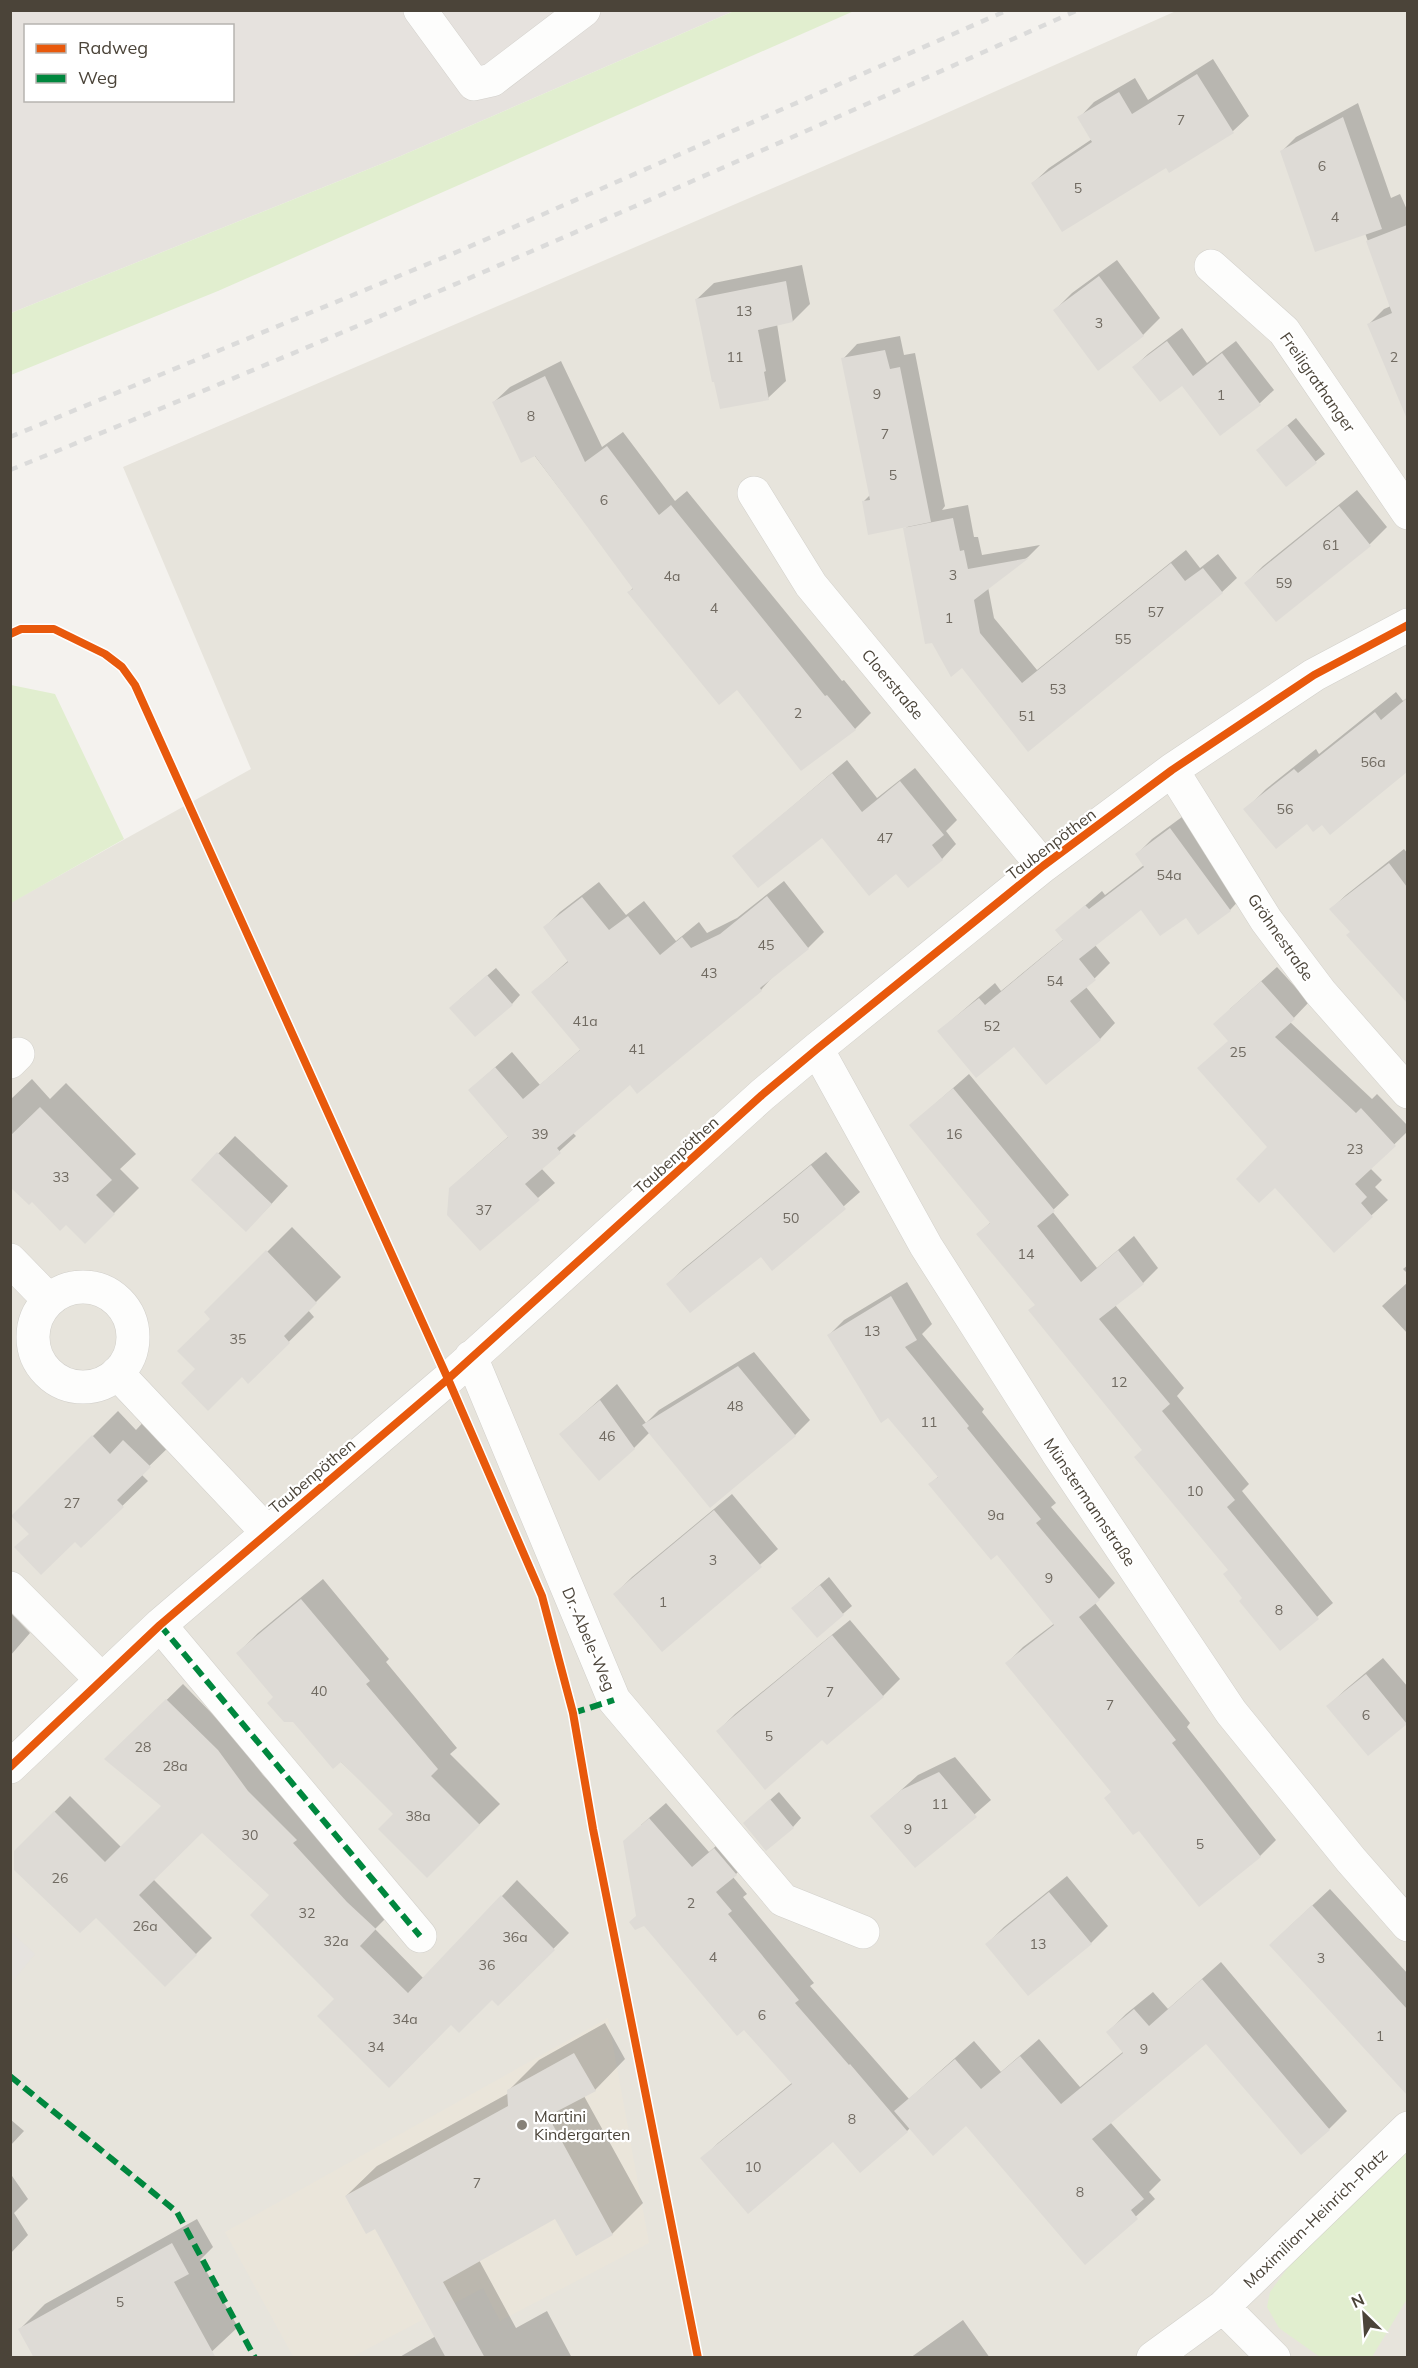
<svg xmlns="http://www.w3.org/2000/svg" width="1418" height="2368" viewBox="0 0 1418 2368" font-family="Mulish,sans-serif">
  <style>
    .residential { fill: #e7e4dc }
    .industrial { fill: #e6e2de; fill-rule: evenodd }
    .education { fill: #eae5da }
    .green { fill: #e1eecf }
    .parking { fill: #e6e3df }
    .shadow { fill: #0003 }
    .building { fill: #dedbd6 }
    .lines { fill: none; stroke-linecap: round; stroke-linejoin: round }
    .minor-casing { stroke: #d2d0cb; stroke-width: 34 }
    .minor { stroke: #fdfdfc; stroke-width: 33 }
    .rail { stroke: #dbdbda; stroke-width: 4.5; stroke-dasharray: 8 8; stroke-linecap: butt }
    .quiet { stroke: #00873e; stroke-width: 6; stroke-dasharray: 12 6; stroke-linecap: butt }
    .cycleway-casing { stroke: #fff; stroke-width: 11 }
    .cycleway { stroke: #e8590c; stroke-width: 8 }
    .poi-dot { fill: #868178; stroke: #fff; stroke-width: 2 }
    .labels { text-anchor: middle; dominant-baseline: central; stroke-width: 4.5; stroke-linejoin: round; paint-order: stroke }
    .number-label { font-size: 14px; fill: #706a61 }
    .street-label { font-size: 16px; fill: #4b4439; stroke: #fff }
    .poi-label { font-size: 16px; fill: #4b4439; stroke: #fff; text-anchor: start }
  </style>
  <rect width="100%" height="100%" fill="#f4f2ee"/>
  <path class="residential" d="M1176,11H1407V2357H11L10,903L251,769L123,467L922,124Z"/>
  <path class="industrial" d="M11,11H734L396,158L11,313ZM26,26H232V100H26Z"/>
  <path class="education" d="M608,2018L649,2243L500,2321L483,2288L352,2357L294,2358L225,2232Z"/>
  <path class="green" d="M734,11H854L218,291L11,375V313L396,158Z
    M11,685L55,694L124,839L11,903Z
    M1407,2152V2299L1372,2357H1320L1279,2328L1267,2307L1270,2292L1294,2259Z"/>
  <path class="parking" d="M11,1932L35,1954L11,1983Z"/>
  <path class="shadow" d="M1213,59L1249,116L1233,131L1169,171L1166,166L1033,183L1049,168L1092,139L1079,118L1094,102L1135,78L1148,100Z
    M1358,103L1391,198L1400,194L1408,212V388L1398,393L1369,324L1384,309L1391,306L1365,233L1281,152L1296,137Z
    M1117,260L1160,318L1143,335L1055,310L1072,293Z
    M802,265L810,304L793,321L777,324L786,381L768,398L696,300L714,283Z
    M1182,328L1207,363L1236,341L1274,390L1260,403L1220,434L1182,384L1134,367L1148,354Z
    M900,336L904,355L915,353L945,506L942,510L968,505L974,537H978L982,555L1040,545L1028,557L988,587L994,618L1037,670L1186,550L1200,568L1218,554L1237,578L1222,592L1028,750L905,529L908,526L863,502L870,495L843,359L857,344Z
    M561,361L602,447L623,432L675,501L687,491L842,681L844,680L871,713L855,729L737,688L629,592L634,587L494,402L510,387Z
    M1296,418L1325,454L1286,485L1258,450Z
    M1357,490L1387,527L1370,544L1276,620L1246,583L1263,566Z
    M1396,692L1403,701L1408,697V770L1331,833L1322,822H1307L1245,810L1266,789L1316,749L1319,754Z
    M847,760L877,798L915,768L957,820L946,831L956,844L942,859L896,872L823,836L734,856Z
    M1186,814L1245,894L1230,910L1186,916L1141,907L1095,945L1110,963L1086,987L1115,1023L1100,1039L1014,1045L939,1031L995,983L1001,991L1064,939L1057,930L1102,891L1105,895L1144,865L1137,854L1152,839Z
    M1404,849L1408,854V1000L1348,935L1352,932L1331,909L1346,895Z
    M784,881L824,932L808,948L776,973L761,990L630,1083L573,1133L576,1136L541,1168L555,1183L480,1249L467,1173L509,1136L470,1090L512,1052L540,1085L581,1049L533,992L569,960L545,927L560,912L599,882L626,915L644,901L676,941L699,922L707,933L737,918Z
    M1277,967L1309,1002L1290,1022L1372,1099L1377,1094L1408,1126V1131L1370,1168L1382,1180L1375,1187L1388,1200L1334,1250L1269,1147L1229,1040L1230,1009Z
    M496,968L520,995L512,1004L460,999Z
    M969,1074L1069,1195L1052,1211L1097,1268L1134,1236L1158,1268L1143,1283L1115,1305L1184,1388L1177,1396L1249,1484L1242,1491L1333,1603L1280,1649L1244,1597L1229,1570L1143,1449L1036,1304L978,1234L991,1222L911,1125Z
    M32,1079L50,1099L66,1083L136,1154L120,1169L139,1188L85,1242L66,1223L10,1179V1100Z
    M235,1136L288,1186L263,1213L193,1180Z
    M826,1152L860,1192L772,1269L761,1255L668,1284L683,1269Z
    M292,1227L341,1277L308,1310L314,1317L248,1382L242,1375L197,1369L212,1318L207,1312Z
    M1408,1265V1274L1403,1269Z
    M907,1282L932,1324L922,1334L984,1409L982,1412L1056,1503L1051,1507L1115,1583L1095,1603L1190,1723L1187,1727L1276,1840L1260,1856L1199,1905L1139,1829L1113,1792L1007,1663L1023,1647L1055,1623L997,1553L930,1484L939,1476L829,1335L844,1320Z
    M1408,1282V1334L1382,1306Z
    M754,1352L810,1420L795,1435L650,1432L634,1448L561,1434L617,1384L646,1423L659,1410Z
    M118,1411L136,1430L149,1416L175,1441L141,1474L148,1481L81,1546L75,1540L30,1533L13,1516Z
    M732,1494L778,1549L662,1650L615,1594L632,1577Z
    M829,1577L852,1606L817,1636L802,1600Z
    M323,1579L389,1659L386,1662L457,1748L450,1754L500,1804L427,1876L395,1814L274,1697L238,1653L258,1633Z
    M10,1612L30,1633L10,1656Z
    M850,1620L900,1679L883,1696L822,1738L718,1731L735,1714Z
    M1383,1658L1408,1687V1721L1368,1754L1328,1706L1345,1690Z
    M183,1684L233,1735L263,1775L311,1824L391,1913L375,1929L424,1979L517,1880L569,1933L499,2004L493,1998L451,2023L336,1999L272,1895L202,1831L153,1879L212,1938L165,1985L96,1916L15,1852L70,1796L122,1848L163,1806L106,1759Z
    M955,1757L991,1800L915,1866L872,1816L918,1775Z
    M779,1792L801,1818L793,1827L753,1815Z
    M666,1803L709,1852L731,1833L752,1858L733,1877L747,1894L743,1897L814,1983L810,1986L909,2099L974,2041L1001,2072L1039,2039L1080,2087L1124,2051L1108,2032L1126,2014L1153,1992L1168,2009L1221,1962L1347,2111L1329,2129L1206,2042L1110,2122L1161,2180L1149,2192L1155,2199L1085,2263L966,2124L910,2128L907,2131L702,2159L718,2143L793,2082L638,1915L641,1825Z
    M1067,1876L1108,1926L1091,1943L987,1944L1004,1927Z
    M1330,1889L1408,1974V2058L1390,2074L1288,1928Z
    M605,2023L625,2059L595,2090L584,2096L643,2203L612,2234L556,2217L479,2260L516,2328L547,2311L572,2358H398L436,2336L375,2227L346,2196L377,2166L509,2093L508,2091L539,2060Z
    M10,2119L24,2131L10,2146Z
    M10,2173L28,2199L14,2213L28,2235L10,2254Z
    M197,2219L213,2247L200,2260L238,2327L205,2358L20,2329L45,2304Z
    M963,2320L990,2358H910Z"/>
  <path class="building" d="M1197,74L1234,133L1169,173L1166,168L1062,232L1031,183L1092,142L1077,117L1119,92L1132,114Z
    M1343,117L1382,229L1315,252L1280,151Z
    M1407,225V419L1367,324L1392,313L1366,241Z
    M1099,276L1144,336L1098,371L1053,310Z
    M786,281L793,322L758,330L766,371L764,372L769,400L720,409L714,382H712L695,299Z
    M1167,341L1193,376L1222,353L1261,405L1220,436L1182,386L1160,402L1132,367Z
    M885,350L890,369L900,367L931,522L868,535L862,501L870,500L841,358Z
    M545,376L585,462L607,446L659,515L671,505L825,696L827,695L856,730L801,771L737,690L719,705L627,592L633,589L535,456L521,463L492,402Z
    M1287,425L1317,463L1286,487L1256,450Z
    M1339,506L1371,546L1276,622L1244,583Z
    M953,518L960,551L964,550L968,569L1029,558L974,600L980,633L1022,683L1171,563L1185,581L1203,568L1223,593L1028,752L962,668L951,677L932,643L925,644L903,528Z
    M1407,698V772L1330,835L1322,825L1313,832L1307,824L1276,849L1243,809L1294,769L1298,773L1375,712L1381,720Z
    M832,773L862,812L900,781L944,835L932,845L943,860L908,888L896,874L869,896L822,838L758,888L732,856Z
    M1170,828L1231,911L1198,935L1186,918L1160,936L1141,910L1079,959L1096,980L1070,1001L1101,1040L1046,1085L1014,1047L976,1078L937,1031L979,998L985,1005L1063,940L1055,930L1085,905L1089,909L1144,867L1135,854Z
    M1389,863L1407,887V1003L1346,935L1350,932L1329,909Z
    M767,896L809,949L760,988L762,991L637,1094L630,1085L557,1148L561,1153L525,1184L540,1200L480,1251L447,1215L449,1188L508,1137L468,1090L495,1067L523,1099L580,1050L531,992L568,962L543,927L582,897L609,930L628,916L660,955L682,937L691,948L720,934Z
    M487,975L513,1005L475,1037L449,1008Z
    M1261,981L1295,1019L1275,1037L1356,1113L1361,1108L1396,1146L1355,1184L1367,1197L1361,1203L1373,1217L1334,1253L1275,1188L1259,1203L1236,1179L1267,1147L1197,1068L1228,1041L1213,1024Z
    M953,1088L1055,1211L1037,1226L1081,1282L1118,1250L1144,1284L1099,1319L1170,1404L1162,1411L1235,1500L1227,1507L1319,1619L1280,1651L1239,1601L1242,1598L1223,1574L1228,1570L1134,1457L1142,1450L1028,1310L1035,1305L976,1234L990,1223L909,1125Z
    M40,1107L112,1180L96,1195L115,1214L85,1244L66,1225L60,1231L32,1202L29,1205L10,1187V1136Z
    M217,1152L272,1204L246,1232L191,1180Z
    M811,1165L846,1209L772,1271L761,1257L690,1313L666,1284Z
    M266,1250L317,1303L284,1336L290,1343L248,1384L242,1377L208,1411L181,1383L195,1369L177,1351L210,1319L204,1312Z
    M891,1296L917,1340L905,1347L969,1426L967,1428L1041,1519L1036,1523L1100,1600L1079,1617L1176,1740L1172,1743L1261,1857L1199,1907L1139,1831L1133,1835L1104,1798L1111,1792L1005,1663L1054,1625L997,1555L991,1560L928,1484L938,1477L888,1418L881,1423L827,1335Z
    M738,1366L796,1436L710,1508L642,1425Z
    M600,1400L635,1449L599,1481L559,1434Z
    M92,1435L110,1454L123,1440L151,1467L117,1500L124,1507L81,1548L75,1542L41,1575L14,1547L29,1534L11,1516Z
    M714,1510L762,1567L662,1652L613,1594Z
    M820,1585L844,1615L817,1638L791,1608Z
    M301,1599L370,1681L366,1684L438,1769L431,1776L480,1825L427,1878L378,1829L393,1814L341,1762L333,1769L293,1722H284L267,1703L273,1697L236,1653Z
    M832,1635L884,1697L827,1745L822,1740L765,1790L716,1731Z
    M1366,1674L1407,1724L1368,1756L1326,1706Z
    M166,1699L218,1750L248,1791L297,1840L293,1843L347,1902L376,1929L360,1946L408,1993L501,1895L555,1950L498,2006L492,2000L459,2033L451,2025L389,2088L317,2016L334,1999L250,1915L269,1895L202,1833L139,1895L197,1955L165,1987L96,1918L80,1933L14,1870V1851L54,1811L105,1862L161,1806L104,1759Z
    M939,1772L977,1817L915,1868L870,1816L901,1790Z
    M770,1799L794,1828L766,1851L743,1823Z
    M649,1818L692,1867L714,1848L737,1875L716,1892L732,1911L728,1914L799,2000L795,2003L849,2065L850,2064L908,2132L860,2173L833,2142L748,2214L700,2158L792,2084L744,2030L737,2036L644,1926L635,1930L629,1922L636,1916L623,1841Z
    M1049,1892L1092,1944L1028,1996L985,1944Z
    M1312,1905L1407,2009V2095L1269,1945Z
    M1202,1979L1330,2130L1301,2155L1206,2044L1092,2139L1144,2199L1131,2210L1138,2219L1085,2265L966,2126L933,2156L894,2111L955,2059L981,2089L1020,2056L1061,2104L1123,2053L1106,2032L1134,2009L1149,2026Z
    M574,2053L596,2091L548,2116L613,2235L576,2256L555,2219L443,2282L485,2358H446L375,2229L366,2234L345,2196L508,2106L507,2090Z
    M172,2243L189,2274L174,2282L216,2358H34L18,2329Z"/>
  <g class="lines">
    <defs>
      <path id="minor" d="M420,10L474,84L492,80L584,10
        M1211,266L1284,331L1408,513
        M754,493L811,585L1043,866
        M1172,770L1266,920L1321,993L1408,1092
        M817,1049L926,1246L1057,1452L1231,1712L1351,1860L1408,1925
        M10,1062L18,1054
        M10,1260L49,1300
        M33 1337a50 50 0 1 1 100 0a50 50 0 1 1-100 0Z
        M471,1357L614,1700L783,1900L863,1932
        M117,1373L267,1532
        M10,1588L102,1680
        M160,1625L420,1936
        M10,1767L160,1625L448,1379L762,1095L817,1049L1043,866L1172,770L1314,675L1408,625
        M1223,2307L1274,2358
        M1153,2358L1223,2307L1408,2128"/>
    </defs>
    <use href="#minor" class="minor-casing"/>
    <use href="#minor" class="minor"/>
    <path class="rail" d="M10,437L464,249L1008,10
      M10,470C370,325 724,168 1078,10"/>
    <path class="quiet" d="M160,1625L420,1936
      M573,1713L614,1700
      M10,2076L177,2212L255,2358"/>
    <defs>
      <path id="cycleway" d="M10,634L21,629H54L105,654L122,667L135,685L448,1379L542,1596L573,1713L593,1829L698,2358
        M10,1767L160,1625L448,1379L762,1095L817,1049L1043,866L1172,770L1314,675L1408,625"/>
    </defs>
    <use href="#cycleway" class="cycleway-casing"/>
    <use href="#cycleway" class="cycleway"/>
  </g>
  <circle class="poi-dot" cx="522" cy="2125" r="6"/>
  <g class="labels">
    <g class="number-label">
      <text x="1181" y="120">7</text>
      <text x="1322" y="166">6</text>
      <text x="1078" y="188">5</text>
      <text x="1335" y="217">4</text>
      <text x="744" y="311">13</text>
      <text x="1099" y="323">3</text>
      <text x="735" y="357">11</text>
      <text x="1394" y="357">2</text>
      <text x="877" y="394">9</text>
      <text x="1221" y="395">1</text>
      <text x="531" y="416">8</text>
      <text x="885" y="434">7</text>
      <text x="893" y="475">5</text>
      <text x="604" y="500">6</text>
      <text x="1331" y="545">61</text>
      <text x="953" y="575">3</text>
      <text x="672" y="576">4a</text>
      <text x="1284" y="583">59</text>
      <text x="714" y="608">4</text>
      <text x="1156" y="612">57</text>
      <text x="949" y="618">1</text>
      <text x="1123" y="639">55</text>
      <text x="1058" y="689">53</text>
      <text x="798" y="713">2</text>
      <text x="1027" y="716">51</text>
      <text x="1373" y="762">56a</text>
      <text x="1285" y="809">56</text>
      <text x="885" y="838">47</text>
      <text x="1169" y="875">54a</text>
      <text x="766" y="945">45</text>
      <text x="709" y="973">43</text>
      <text x="1055" y="981">54</text>
      <text x="585" y="1021">41a</text>
      <text x="992" y="1026">52</text>
      <text x="637" y="1049">41</text>
      <text x="1238" y="1052">25</text>
      <text x="540" y="1134">39</text>
      <text x="954" y="1134">16</text>
      <text x="1355" y="1149">23</text>
      <text x="61" y="1177">33</text>
      <text x="484" y="1210">37</text>
      <text x="791" y="1218">50</text>
      <text x="1026" y="1254">14</text>
      <text x="872" y="1331">13</text>
      <text x="238" y="1339">35</text>
      <text x="1119" y="1382">12</text>
      <text x="735" y="1406">48</text>
      <text x="929" y="1422">11</text>
      <text x="607" y="1436">46</text>
      <text x="1195" y="1491">10</text>
      <text x="72" y="1503">27</text>
      <text x="996" y="1515">9a</text>
      <text x="713" y="1560">3</text>
      <text x="1049" y="1578">9</text>
      <text x="663" y="1602">1</text>
      <text x="1279" y="1610">8</text>
      <text x="319" y="1691">40</text>
      <text x="830" y="1692">7</text>
      <text x="1110" y="1705">7</text>
      <text x="1366" y="1715">6</text>
      <text x="769" y="1736">5</text>
      <text x="143" y="1747">28</text>
      <text x="175" y="1766">28a</text>
      <text x="940" y="1804">11</text>
      <text x="418" y="1816">38a</text>
      <text x="908" y="1829">9</text>
      <text x="250" y="1835">30</text>
      <text x="1200" y="1844">5</text>
      <text x="60" y="1878">26</text>
      <text x="691" y="1903">2</text>
      <text x="307" y="1913">32</text>
      <text x="145" y="1926">26a</text>
      <text x="515" y="1937">36a</text>
      <text x="336" y="1941">32a</text>
      <text x="1038" y="1944">13</text>
      <text x="713" y="1957">4</text>
      <text x="1321" y="1958">3</text>
      <text x="487" y="1965">36</text>
      <text x="762" y="2015">6</text>
      <text x="405" y="2019">34a</text>
      <text x="1380" y="2036">1</text>
      <text x="376" y="2047">34</text>
      <text x="1144" y="2049">9</text>
      <text x="852" y="2119">8</text>
      <text x="753" y="2167">10</text>
      <text x="477" y="2183">7</text>
      <text x="1080" y="2192">8</text>
      <text x="120" y="2302">5</text>
    </g>
    <g class="street-label">
      <text transform="translate(1318 382) rotate(55)">Freiligrathanger</text>
      <text transform="translate(893 684) rotate(50)">Cloerstraße</text>
      <text transform="translate(1051 844) rotate(-37)">Taubenpöthen</text>
      <text transform="translate(1281 937) rotate(55)">Gröhnestraße</text>
      <text transform="translate(676 1155) rotate(-42)">Taubenpöthen</text>
      <text transform="translate(312 1476) rotate(-40)">Taubenpöthen</text>
      <text transform="translate(1090 1502) rotate(56)">Münstermannstraße</text>
      <text transform="translate(589 1639) rotate(67)">Dr.-Abele-Weg</text>
      <text transform="translate(1315 2218) rotate(-44)">Maximilian-Heinrich-Platz</text>
    </g>
    <g class="poi-label">
      <text x="534" y="2116">Martini<tspan x="534" dy="18">Kindergarten</tspan></text>
    </g>
  </g>
  <rect width="1418" height="2368" fill="none" stroke="#4b4439" stroke-width="24"/>
  <rect x="24" y="24" width="210" height="78" fill="#ffffff" stroke="#b7b4b0" stroke-width="1.5"/>
  <rect x="36" y="44" width="30" height="9" fill="#e8590c" stroke="#b7b4b0" stroke-width="1.5"/>
  <text x="78" y="54" font-size="18" fill="#4b4439">Radweg</text>
  <rect x="36" y="74" width="30" height="9" fill="#00873e" stroke="#b7b4b0" stroke-width="1.5"/>
  <text x="78" y="84" font-size="18" fill="#4b4439">Weg</text>
  <g transform="translate(1364 2314) rotate(335)" stroke="#ffffff" stroke-width="4.5" paint-order="stroke">
  <path d="M0-4.5L10 22L0 15L-10 22Z" fill="#4b4439"/>
  <text y="-9" font-size="16" font-weight="bold" text-anchor="middle" fill="#4b4439">N</text>
  </g>
</svg>
